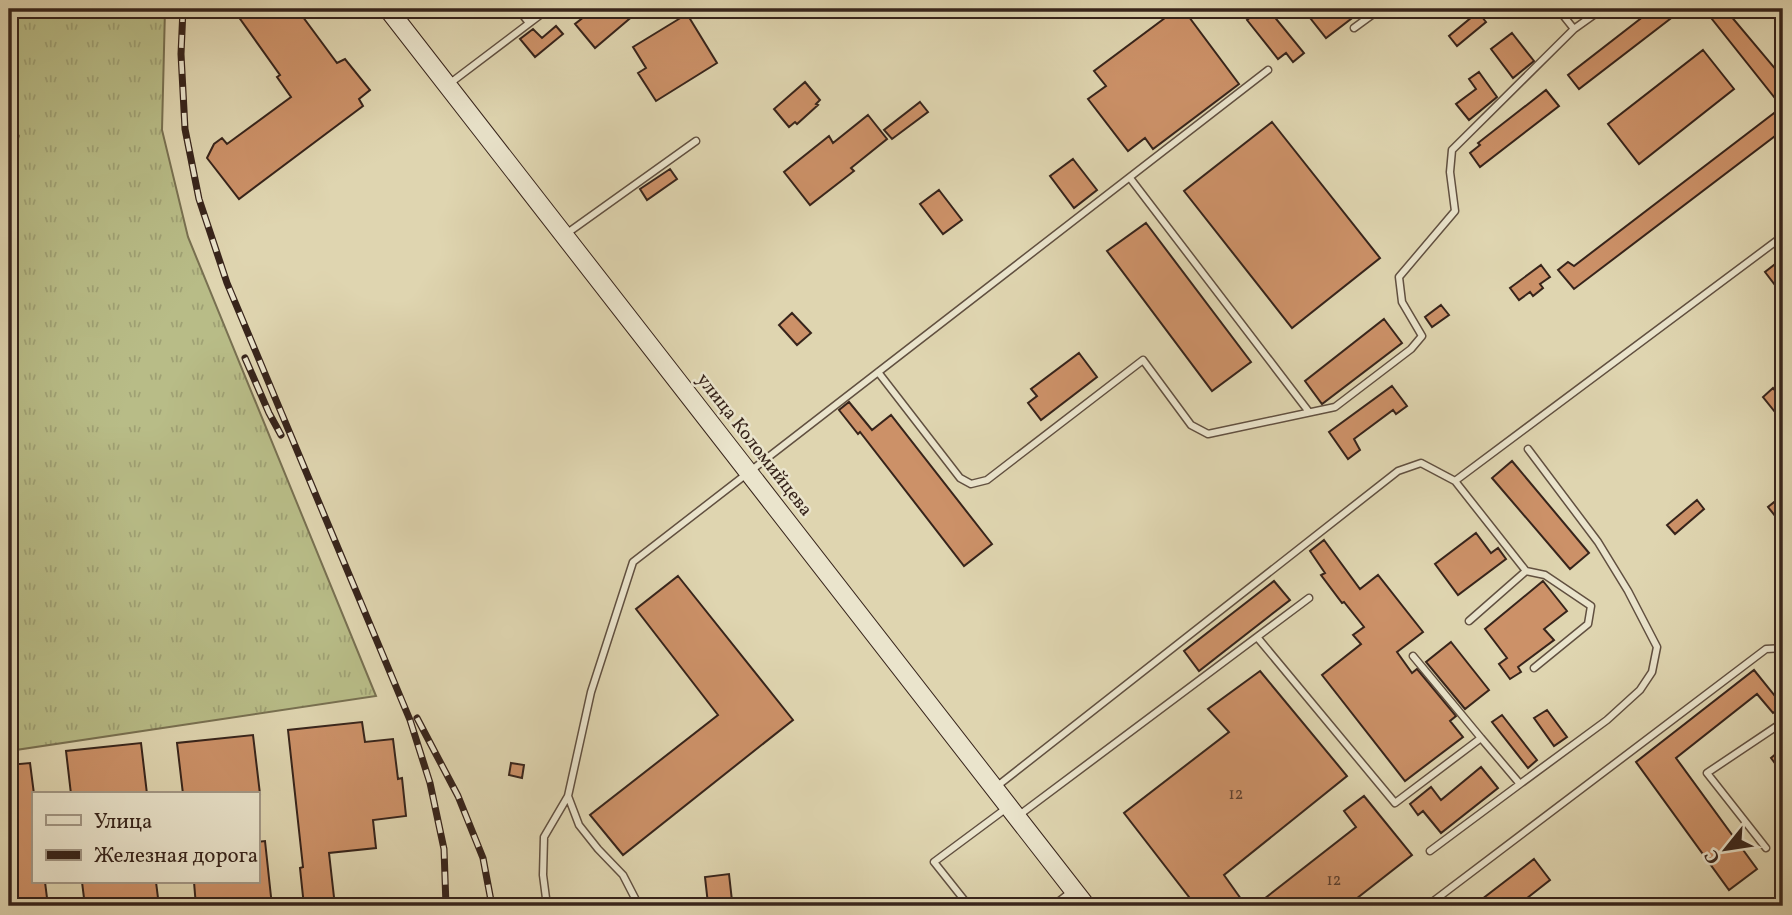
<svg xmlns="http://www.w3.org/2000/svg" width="1792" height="915" viewBox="0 0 1792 915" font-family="Vollkorn,serif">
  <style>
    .grass { fill: url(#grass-tufts); stroke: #787051; stroke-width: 2 }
    .building { fill: #cc9168; stroke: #37241b; stroke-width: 2 }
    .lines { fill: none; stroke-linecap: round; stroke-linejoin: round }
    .lane-casing { stroke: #615040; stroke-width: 9 }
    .secondary-casing { stroke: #37241b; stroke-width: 20 }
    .lane { stroke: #eae4cc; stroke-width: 6 }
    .secondary { stroke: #eae4cc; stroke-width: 18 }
    .rail-casing { stroke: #37241b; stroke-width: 7 }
    .rail { stroke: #eae4cc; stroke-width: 4.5; stroke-dasharray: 13; stroke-linecap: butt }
    .labels { text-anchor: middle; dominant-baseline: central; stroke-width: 5; stroke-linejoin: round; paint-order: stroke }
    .number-label { font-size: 16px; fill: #5c3f2e }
    .street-label { font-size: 19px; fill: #37241b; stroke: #eae4cc }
  </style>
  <defs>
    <pattern id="grass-tufts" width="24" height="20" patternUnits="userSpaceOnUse" patternTransform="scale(1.75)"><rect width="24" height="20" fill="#b8bc87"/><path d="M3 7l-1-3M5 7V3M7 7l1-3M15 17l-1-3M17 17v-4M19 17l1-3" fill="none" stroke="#9fa174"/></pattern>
  </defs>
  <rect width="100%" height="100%" fill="#dfd5b0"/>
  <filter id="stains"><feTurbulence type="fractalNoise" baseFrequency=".00286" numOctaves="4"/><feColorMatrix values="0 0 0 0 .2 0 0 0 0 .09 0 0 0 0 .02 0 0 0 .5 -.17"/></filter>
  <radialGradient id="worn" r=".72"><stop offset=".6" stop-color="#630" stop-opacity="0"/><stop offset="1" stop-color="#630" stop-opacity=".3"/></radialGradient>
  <path class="grass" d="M9,9H165L162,130L188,237L376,696L9,751V161L19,136L9,122Z"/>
  <path class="building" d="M233,9H297L337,63L345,59L370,90L359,99L363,106L239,199L207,158L214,144L222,138L227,144L291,97L277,77L280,75Z
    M594,9H641L595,48L575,24Z
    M1177,9H1183L1239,84L1153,149L1145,138L1128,151L1088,99L1106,86L1094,71Z
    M1261,9H1268L1304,53L1293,62L1286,53L1278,59L1247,20Z
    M1303,9H1364L1326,38Z
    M1653,9H1683L1579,89L1568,75Z
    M1704,9H1725L1783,78V130L1574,289L1558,270L1568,262L1574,266L1782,107Z
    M1478,12L1486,22L1457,46L1449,36Z
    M687,14L717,63L656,101L638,73L646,68L633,47Z
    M556,26L563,34L535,57L520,39L533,29L542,38Z
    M1512,33L1534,61L1513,78L1491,49Z
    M1703,50L1734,89L1639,164L1608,124Z
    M1479,72L1497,97L1469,120L1456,104L1476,89L1469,79Z
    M805,82L820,100L816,104L818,105L797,124L795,122L789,127L774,109Z
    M1546,90L1559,106L1480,167L1470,153L1480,145L1478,143Z
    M920,102L928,112L892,139L884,130Z
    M868,115L887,139L851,168L854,171L810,205L784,172L829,136L833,143Z
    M1272,122L1380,258L1292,328L1184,191Z
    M1073,159L1097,190L1074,208L1050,176Z
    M670,169L677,179L647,200L640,189Z
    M939,190L962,220L943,234L920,204Z
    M1146,223L1251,362L1212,391L1107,251Z
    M1783,258V278L1775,285L1765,272Z
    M1541,265L1550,277L1540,284L1543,288L1533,296L1530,292L1519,300L1510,288Z
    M1441,305L1449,315L1432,327L1425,317Z
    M792,313L811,333L797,345L779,325Z
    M1384,319L1402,343L1322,404L1305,381Z
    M1079,353L1097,377L1041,420L1028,403L1037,396L1031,389Z
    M1392,386L1407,406L1396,414L1393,410L1354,439L1360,450L1348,459L1329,432Z
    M1773,388L1783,400V422L1763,397Z
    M849,402L872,430L891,415L992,544L964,566L860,432L858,434L839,410Z
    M1512,461L1589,553L1570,569L1492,478Z
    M1783,495V526L1768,507Z
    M1697,500L1704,509L1675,534L1667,525Z
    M1476,533L1491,553L1498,548L1506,559L1458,595L1435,564Z
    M1324,540L1360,589L1378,575L1423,632L1397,652L1412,673L1417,669L1456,716L1450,721L1463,737L1405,781L1322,675L1361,644L1353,635L1364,627L1344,602L1342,603L1321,575L1325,573L1310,551Z
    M678,576L793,720L623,855L590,815L718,715L636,609Z
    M1274,581L1290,600L1199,671L1184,651Z
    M1543,581L1567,611L1544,629L1554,640L1518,667L1521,672L1510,679L1499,664L1507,658L1485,629Z
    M1451,642L1489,690L1465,709L1426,662Z
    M1754,670L1783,706L1773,713L1757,694L1676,758L1757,869L1729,890L1636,762Z
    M1260,671L1347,776L1224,875L1246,906H1196L1124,813L1229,732L1208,709Z
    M1547,710L1567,737L1554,746L1534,718Z
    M1502,715L1537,760L1528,768L1492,722Z
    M362,722L365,742L393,739L398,779L402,778L406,816L373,820L376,848L329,853L335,906H304L300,868L303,867L288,730Z
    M253,735L260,794H183L177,743Z
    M141,743L147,794H71L66,751Z
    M1783,748V774L1771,758Z
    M30,763L34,794L33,882H45L48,906H9V765Z
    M511,763L524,765L522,778L509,775Z
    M1481,767L1498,788L1441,833L1423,811L1418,815L1410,804L1431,787L1441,800Z
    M1364,796L1412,855L1347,906H1255L1356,827L1344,811Z
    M265,841L272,906H196L194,882H257V842Z
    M1534,859L1550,880L1517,906H1473Z
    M729,874L732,901L708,904L705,877Z
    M82,882H156L159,906H85Z"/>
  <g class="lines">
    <defs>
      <path id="lane" d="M518,9L529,23
        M1558,9L1574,29
        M1354,28L1380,9
        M449,84L548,9
        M1130,178L1309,412
        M566,234L696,141
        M878,372L960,478L971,484L987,480L1143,360L1191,425L1208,434L1335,407L1411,349L1422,336L1402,302L1399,277L1455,211L1450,172L1452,150L1574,29L1602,9
        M1455,481L1783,236
        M1526,571L1545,575L1591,606L1588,624L1534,668
        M1257,637L1395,803L1481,738L1413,656
        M1481,738L1520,784L1607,720L1640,690L1652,672L1657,647L1628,591L1598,542L1528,449
        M996,787L1398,471L1421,463L1455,481L1526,571L1469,621
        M568,796L579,825L598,849L623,875L639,906
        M1018,816L1309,598
        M1766,848L1707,773L1783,722
        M1430,851L1520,784
        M547,906L543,875L544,837L568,796L591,692L633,562L1268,70
        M969,906L934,862L1008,807
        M1053,906L1072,891
        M1427,906L1766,649L1783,648"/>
      <path id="secondary" d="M388,9L1086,906"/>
    </defs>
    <use href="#lane" class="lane-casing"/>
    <use href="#secondary" class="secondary-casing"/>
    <use href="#lane" class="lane"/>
    <use href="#secondary" class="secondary"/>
    <defs>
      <path id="rail" d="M183,9L181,54L185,129L199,199L227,283L410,720L430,783L444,849L446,906
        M245,358L269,413L281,435
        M417,718L458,796L483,858L492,906"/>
    </defs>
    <use href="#rail" class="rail-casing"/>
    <use href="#rail" class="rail"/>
  </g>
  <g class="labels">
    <g class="number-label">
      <text x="1236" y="795">12</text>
      <text x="1334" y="881">12</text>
    </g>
    <g class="street-label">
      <text transform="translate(754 445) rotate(52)">улица Коломийцева</text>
    </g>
  </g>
  <rect width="1792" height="915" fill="none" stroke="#dfd5b0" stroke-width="35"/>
  <rect x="10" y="10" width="1771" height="894" fill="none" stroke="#37241b" stroke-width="3.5"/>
  <rect x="18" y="18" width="1757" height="880" fill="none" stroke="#37241b" stroke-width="2"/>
  <rect x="32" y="792" width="228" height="91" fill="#eae4cc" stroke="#a29785" stroke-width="2"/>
  <rect x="46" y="815" width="35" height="10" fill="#eae4cc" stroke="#a29785" stroke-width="2"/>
  <text x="94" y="828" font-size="21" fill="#37241b">Улица</text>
  <rect x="46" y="850" width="35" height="10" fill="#37241b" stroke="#a29785" stroke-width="2"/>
  <text x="94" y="862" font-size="21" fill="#37241b">Железная дорога</text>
  <g transform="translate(1726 849) rotate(240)" stroke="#eae4cc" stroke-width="5" paint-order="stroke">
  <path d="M0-5L12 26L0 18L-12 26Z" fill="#37241b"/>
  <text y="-10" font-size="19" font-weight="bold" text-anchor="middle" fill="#37241b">С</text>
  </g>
  <rect width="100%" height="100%" filter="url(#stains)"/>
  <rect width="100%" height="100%" fill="url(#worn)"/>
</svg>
